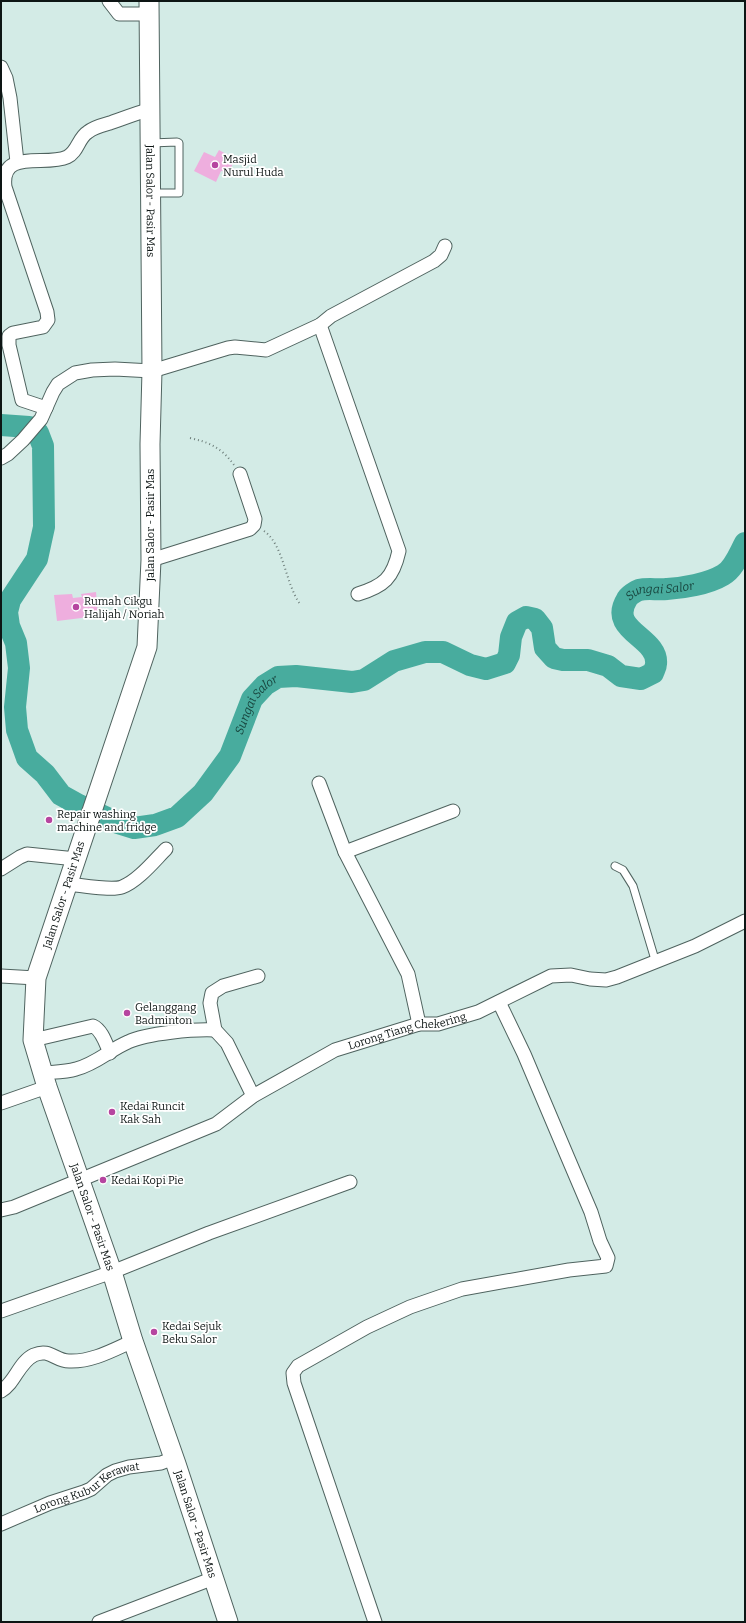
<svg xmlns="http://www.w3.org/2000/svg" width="746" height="1623" viewBox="0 0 746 1623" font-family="Bitter,serif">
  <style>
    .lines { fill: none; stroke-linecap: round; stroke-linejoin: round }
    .river { stroke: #48ac9e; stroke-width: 22 }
    .building { fill: #eeaede }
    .service-casing { stroke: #4f635f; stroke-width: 9 }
    .minor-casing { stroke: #4f635f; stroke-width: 15 }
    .secondary-casing { stroke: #4f635f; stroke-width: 21 }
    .path { stroke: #70807d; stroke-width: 2; stroke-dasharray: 1 3; stroke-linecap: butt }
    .service { stroke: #fff; stroke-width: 7 }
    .minor { stroke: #fff; stroke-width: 13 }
    .secondary { stroke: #fff; stroke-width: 19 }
    .poi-dot { fill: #b645a0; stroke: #fff; stroke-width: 1.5 }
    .labels { text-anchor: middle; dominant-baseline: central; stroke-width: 3.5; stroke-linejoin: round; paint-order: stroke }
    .poi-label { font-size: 11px; fill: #0d1514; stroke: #fff; text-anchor: start }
    .street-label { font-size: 11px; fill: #0d1514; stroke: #fff }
    .water-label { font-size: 12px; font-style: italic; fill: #18463f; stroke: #fff }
  </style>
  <rect width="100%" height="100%" fill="#d3ebe6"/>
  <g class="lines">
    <path class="river" id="s1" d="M1,425L29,427L38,433L43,446L44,527L37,559L10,600L7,612L9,626L16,643L19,668L15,707L17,730L27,758L45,774L61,795L79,805L118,823L134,828L155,825L177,817L203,793L230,756L252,699L265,685L278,677L296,676L352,682L364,680L394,661L425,652H443L470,665L486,669L505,663L509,655L511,637L517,622L526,617L535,619L542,628L545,648L554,658L563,660H588L608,666L621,676L641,679L653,673C654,670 656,667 656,664C659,637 607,631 627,599C628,596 636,591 639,590C647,588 658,590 667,589C683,588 708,584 723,575C734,569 739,554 745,543"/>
  </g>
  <path class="building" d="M219,150L235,159L229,172L221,171L216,182L194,171L204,152L215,157Z
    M96,592L98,616L57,621L54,595L72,594L73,598L82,597L81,594Z"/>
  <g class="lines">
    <defs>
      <path id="service" d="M151,143L177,142L179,143V193H152
        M615,866L623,870L633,886L656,963"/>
      <g id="minor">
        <path d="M109,1L119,14H149"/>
        <path d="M1,67L6,78L10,98L17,162"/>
        <path d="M320,325L399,551C393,578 384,586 358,594"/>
        <path d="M46,408L22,400L9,345V336L13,333L43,327L48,320L47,312L5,187C0,148 46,167 67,157C78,152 78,138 88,132C94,127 103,125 110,123C124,118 137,113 151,109"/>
        <path d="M1,458L8,454L23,440L41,419L53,392L58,384L75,373L92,370L115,369L152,371L228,348L235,347L266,350L320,325L331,316L434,261L441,255L445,246"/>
        <path d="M151,560L250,529L254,525L255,519L240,474"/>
        <path d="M319,783L345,852L408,974L419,1024"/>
        <path d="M345,852L453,811"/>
        <path d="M1,869L20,857L27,854L76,859"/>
        <path d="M67,884C80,885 111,891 122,887C138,881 154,861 166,849"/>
        <path d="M1,976L36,978"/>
        <path d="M33,1040L93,1026C102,1030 106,1044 110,1053"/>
        <path d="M43,1073C54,1072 66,1072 76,1069C96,1064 111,1049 128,1042C147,1033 195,1029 215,1030"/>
        <path d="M253,1096L227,1043L215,1030L210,1003L212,993L223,986L258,976"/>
        <path d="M1,1103L47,1087"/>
        <path id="s2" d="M1,1210L14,1207L216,1124L253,1096L335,1050L419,1024H438L478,1012L551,976L571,975L590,979L606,980L617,977L695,946L745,921"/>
        <path d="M1,1311L112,1272L209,1233L350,1182"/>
        <path d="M1,1391C15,1383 19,1362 34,1355C50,1348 55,1361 69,1361C92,1362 113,1350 133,1341"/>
        <path id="s3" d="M1,1524L50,1503L84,1492L91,1489L107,1475L115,1471L129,1467L161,1463L174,1458"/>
        <path d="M99,1622L214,1578"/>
        <path d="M375,1622L294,1383L293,1373L298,1366L367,1327L410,1307L462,1289L569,1270L606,1266L608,1258L600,1241L591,1212L568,1158L524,1054L499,1002"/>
      </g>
      <g id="secondary">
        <path id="s4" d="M149,1L152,371L150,444L151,560L147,647L36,978L33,1040L47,1087L112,1272L133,1341L176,1464L228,1622"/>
      </g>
    </defs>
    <use href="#service" class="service-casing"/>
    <use href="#minor" class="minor-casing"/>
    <use href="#secondary" class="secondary-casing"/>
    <path class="path" d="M190,438C209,442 222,448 234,465
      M264,531C284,545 285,583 300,604"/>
    <use href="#service" class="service"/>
    <use href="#minor" class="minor"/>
    <use href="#secondary" class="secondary"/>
  </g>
  <g class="poi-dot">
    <circle cx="215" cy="165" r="4"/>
    <circle cx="76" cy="607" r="4"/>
    <circle cx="49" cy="820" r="4"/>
    <circle cx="127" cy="1013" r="4"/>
    <circle cx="112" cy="1112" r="4"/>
    <circle cx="103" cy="1180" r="4"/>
    <circle cx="154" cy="1332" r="4"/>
  </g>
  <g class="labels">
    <g class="poi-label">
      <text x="223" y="159">Masjid<tspan x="223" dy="13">Nurul Huda</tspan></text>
      <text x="84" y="601">Rumah Cikgu<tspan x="84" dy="13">Halijah / Noriah</tspan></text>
      <text x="57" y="814">Repair washing<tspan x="57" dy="13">machine and fridge</tspan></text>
      <text x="135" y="1007">Gelanggang<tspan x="135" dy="13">Badminton</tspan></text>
      <text x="120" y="1106">Kedai Runcit<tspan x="120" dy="13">Kak Sah</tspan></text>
      <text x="111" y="1180">Kedai Kopi Pie</text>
      <text x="162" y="1326">Kedai Sejuk<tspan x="162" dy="13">Beku Salor</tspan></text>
    </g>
    <g class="street-label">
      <text stroke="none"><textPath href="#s4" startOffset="200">Jalan Salor - Pasir Mas</textPath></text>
      <text transform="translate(150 525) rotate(-90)">Jalan Salor - Pasir Mas</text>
      <text transform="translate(64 895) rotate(-72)">Jalan Salor - Pasir Mas</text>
      <text stroke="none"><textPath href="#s2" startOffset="447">Lorong Tiang Chekering</textPath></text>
      <text stroke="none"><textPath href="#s4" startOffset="1244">Jalan Salor - Pasir Mas</textPath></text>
      <text stroke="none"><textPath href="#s3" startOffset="94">Lorong Kubur Kerawat</textPath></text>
      <text stroke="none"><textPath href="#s4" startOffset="1568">Jalan Salor - Pasir Mas</textPath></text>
    </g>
    <g class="water-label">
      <text stroke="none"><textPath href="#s1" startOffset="1305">Sungai Salor</textPath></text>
      <text stroke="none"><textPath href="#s1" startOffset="693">Sungai Salor</textPath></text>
    </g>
  </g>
  <rect width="746" height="1623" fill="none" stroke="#0d1514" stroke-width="4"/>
</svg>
